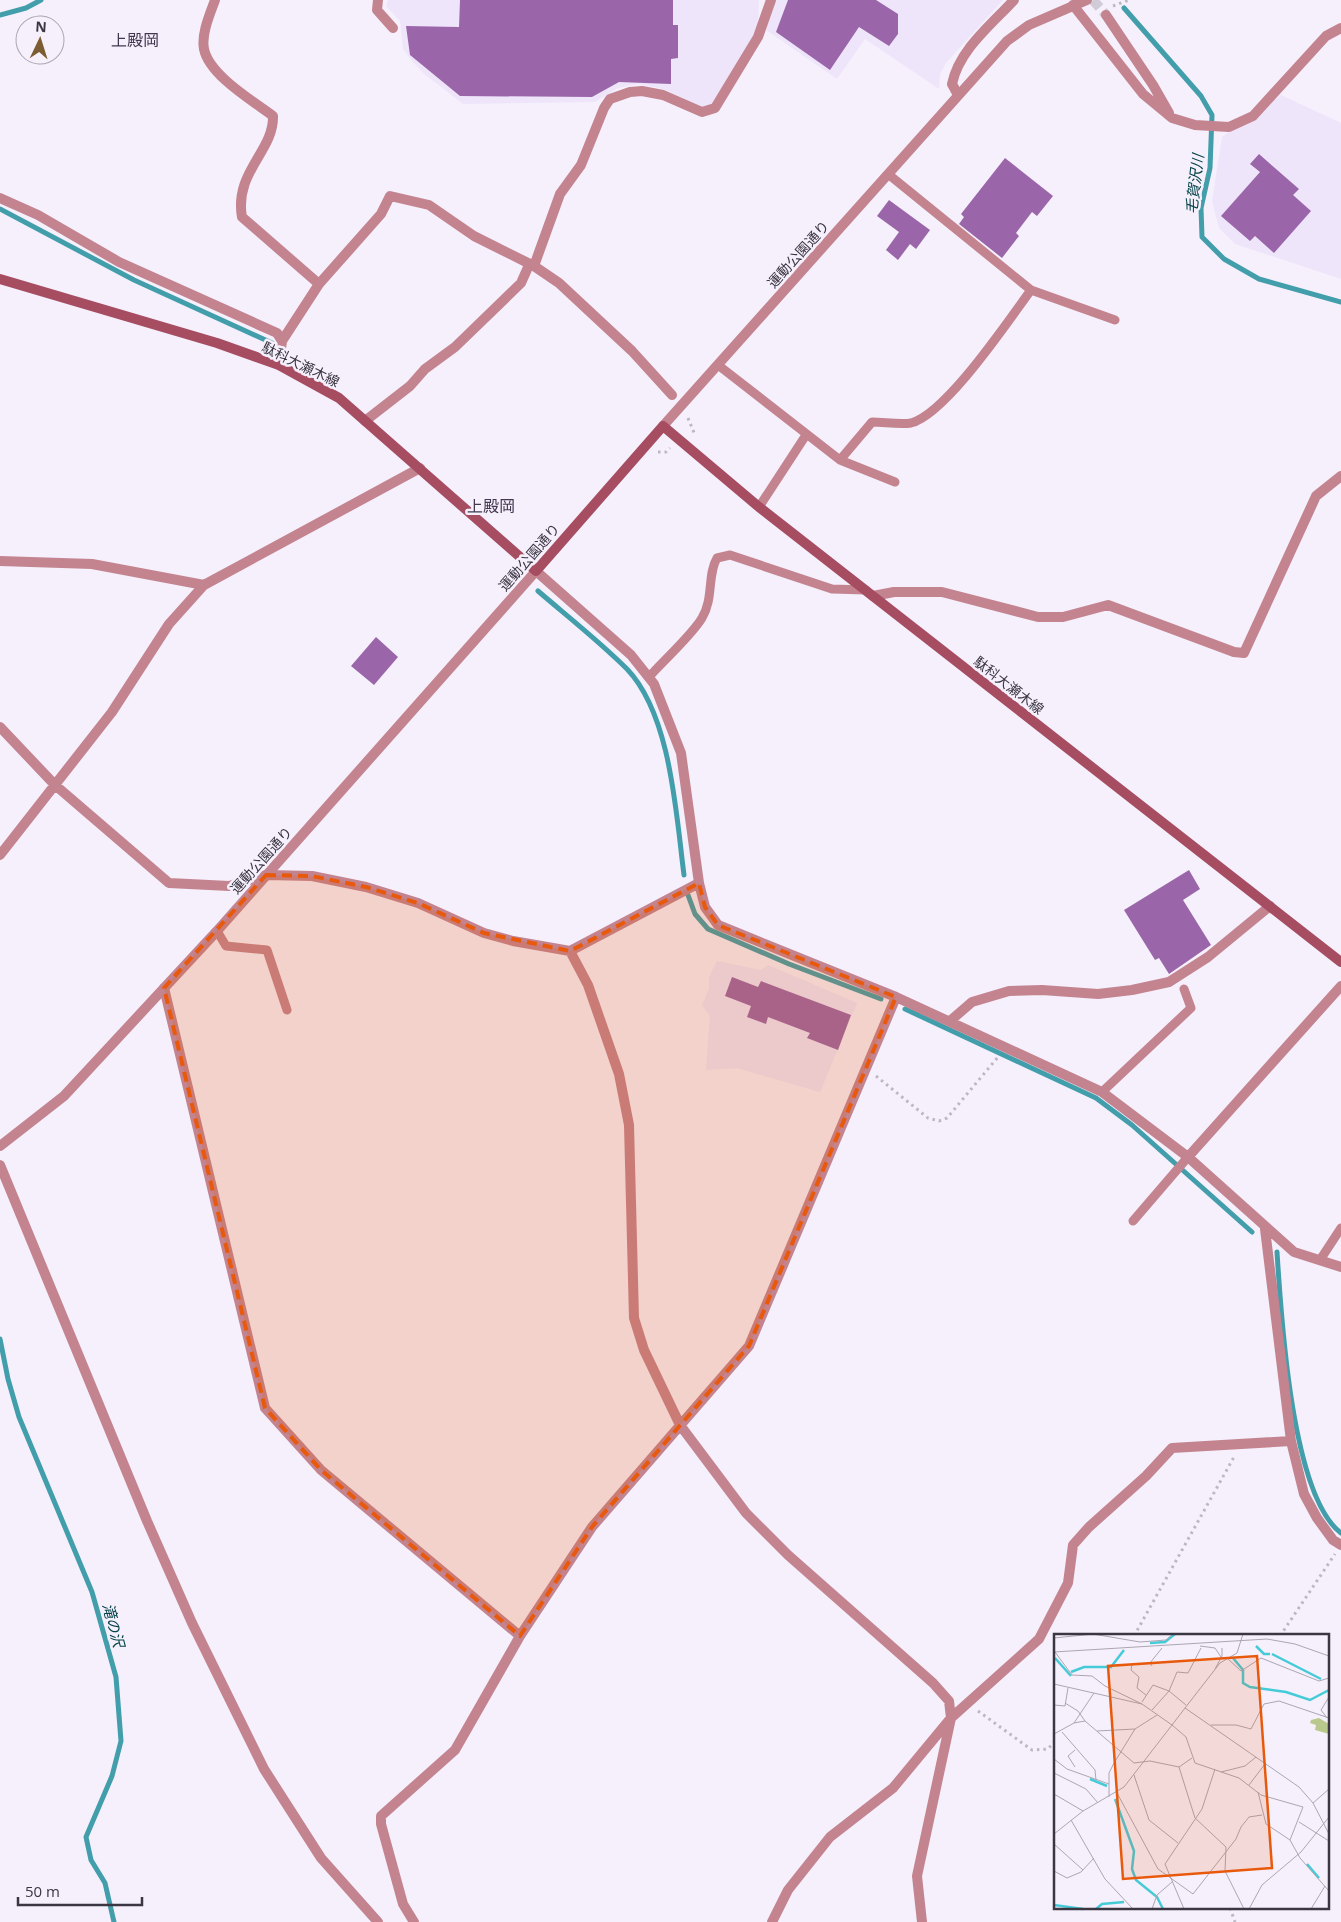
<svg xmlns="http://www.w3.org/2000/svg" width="1341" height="1922" viewBox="0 0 1341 1922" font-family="'Open Sans','Noto Sans JP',sans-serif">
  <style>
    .built { fill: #eee5fb }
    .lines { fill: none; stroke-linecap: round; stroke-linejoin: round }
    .stream { stroke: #429eaa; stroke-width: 5 }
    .building { fill: #9a66a9 }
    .minor-tunnel { stroke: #d0cbd7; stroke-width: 10; stroke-dasharray: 10 5; stroke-linecap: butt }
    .path { stroke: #bcb7c3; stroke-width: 3; stroke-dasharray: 2.5 4; stroke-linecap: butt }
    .service { stroke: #c38490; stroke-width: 9 }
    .minor { stroke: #c38490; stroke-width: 10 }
    .tertiary { stroke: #c38490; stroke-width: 10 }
    .secondary { stroke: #a64d62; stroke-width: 10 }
    .marked { fill: #e8590c; fill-opacity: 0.2; stroke: #e8590c; stroke-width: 4; stroke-dasharray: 10 6; stroke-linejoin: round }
    .labels { text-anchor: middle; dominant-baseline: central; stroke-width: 5; stroke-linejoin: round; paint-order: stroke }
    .street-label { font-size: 14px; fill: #3b3642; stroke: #f5f0fc }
    .water-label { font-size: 15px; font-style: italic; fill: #044348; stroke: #f5f0fc }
    .quarter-label { font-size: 16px; fill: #423850; stroke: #f5f0fc }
    .inset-river { fill: none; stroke: #45cbd7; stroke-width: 2.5 }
    .inset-road { fill: none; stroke: #aba6b2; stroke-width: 1 }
    .view { fill: #e8590c; fill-opacity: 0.15; stroke: #e8590c; stroke-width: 2.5 }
    .inset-edge { fill: none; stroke: #3b3642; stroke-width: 2.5 }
  </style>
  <rect width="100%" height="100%" fill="#f5f0fc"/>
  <path class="built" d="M388,0H759L758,27L747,50L710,108L699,105L663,89L638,84L618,88L595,102L463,104L423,73L411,60L403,49L400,21L386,6Z
    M775,0H1003L946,63L940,74L939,89L865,39L837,79L766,30Z
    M1281,95L1341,123V279L1235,244L1219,228L1212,201L1222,137Z
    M717,961L761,970L768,965L857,1003L820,1092L737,1068L706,1070L710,1016L702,1005L709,989V977Z"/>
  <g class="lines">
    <path class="stream" d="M1124,8L1201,96L1212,115L1210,168L1201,208L1202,237L1224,259L1259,279L1341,302
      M0,15L26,8L41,0
      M0,209L134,280L272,343
      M538,591C567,616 599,641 627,669C671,715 676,814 684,875
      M688,895L695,914L708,929L789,964L881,999
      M905,1009L1096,1098L1132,1125L1252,1232
      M1277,1252C1281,1314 1291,1496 1341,1533
      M0,1339L8,1379L19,1417L92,1592L116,1677L121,1741L112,1776L86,1837L91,1860L105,1883L114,1922"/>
  </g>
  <path class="building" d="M460,0H673V25H678V58L671,59V84L619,82L592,97L460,96L410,55L406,26L459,27Z
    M788,0H876L898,14V34L889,46L859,27L830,70L776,32Z
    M1259,154L1299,189L1293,195L1311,211L1274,253L1255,236L1250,241L1221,216L1260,172L1250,164Z
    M1005,158L1053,196L1037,216L1032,212L1016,233L1019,236L1002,258L959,224L964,217L961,214Z
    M889,200L930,230L916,249L910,244L898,260L886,250L899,232L877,216Z
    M376,637L398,657L374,685L351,666Z
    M1189,870L1200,889L1183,900L1211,945L1169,974L1159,958L1155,960L1124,910Z
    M732,977L758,987L761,981L851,1015L838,1050L807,1038L810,1033L768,1017L766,1024L747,1017L751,1006L725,996Z"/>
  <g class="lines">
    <path class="minor-tunnel" d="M1093,0L1106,15"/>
    <path class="path" d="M1113,6L1129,0
      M688,418L695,435
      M658,452H666L670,448
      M876,1076L928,1118L939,1121L947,1118L998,1057
      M1134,1636L1234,1457
      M1280,1636L1335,1554
      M978,1711L1032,1750L1048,1749L1055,1741
      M1230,1908L1235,1922"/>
    <path class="service" d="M888,174L1031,290
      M718,365L840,460L872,422C884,422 900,425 911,423C946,414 1008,321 1031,290L1115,320
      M840,460L895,482
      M759,507L806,435
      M649,677C663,661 692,635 702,618C714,598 707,575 717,558L730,555L832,589L866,590
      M217,931L226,946L267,950L287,1010
      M1102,1092L1191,1008L1184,989
      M1133,1221L1188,1157
      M1320,1260L1341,1228"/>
    <path class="minor" d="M215,0C210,14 201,34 204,49C209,75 253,101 273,116C274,151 234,172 242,217L319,284
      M378,0L377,10L393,28
      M1073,5L1143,94L1172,118L1195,125L1229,127L1253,116L1326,36L1341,28
      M1106,15L1153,85L1169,113
      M958,95L952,84C959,50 991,25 1014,0
      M0,198L38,215L119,262L277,333L282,341L279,365
      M282,341L319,284L381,214L390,196L429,205L474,236L534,266
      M672,395L632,351L559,283L534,266L560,194L581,165L604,108L610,99L630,92L642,91L663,95L702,112L715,108L758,37L771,0
      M365,421L410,386L425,369L455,347L521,283L529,265
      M0,561L92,564L204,585
      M536,571L631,655L654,684L681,753L699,883L705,907L718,925L896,997L1102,1092L1188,1157L1294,1252L1341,1267
      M873,596L894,592H942L1038,617H1063L1108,605L1234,652L1244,653L1316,496L1341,476
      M0,727L55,785L169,883L229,886L266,875L312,876L366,887L418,903L484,933L513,941L570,951L699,883
      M0,855L112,712L169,624L204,585L420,468
      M570,951L588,985L619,1074L629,1125L634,1318L644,1350L680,1425L746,1513L788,1555L933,1683L949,1701L951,1718L917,1876L922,1922
      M164,988L265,1408L321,1470L520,1636
      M950,1021L972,1002L1009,991L1042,990L1098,994L1132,990L1169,982L1208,957L1270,906
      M1188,1157L1341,986
      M1265,1229L1291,1441L1304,1494L1317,1518L1333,1540L1341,1545
      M414,1922L403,1904L381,1824V1816L455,1750L520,1636L592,1527L749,1346L896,997
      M772,1922L788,1890L830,1837L893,1788L951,1718L1039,1639L1068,1583L1073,1545L1089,1527L1146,1476L1172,1448L1291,1441"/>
    <path class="tertiary" d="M663,426L1007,41L1029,25L1087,0
      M0,1146L64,1096L217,931L536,571
      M0,1165L147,1521L192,1623L264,1769L321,1858L378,1922"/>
    <path class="secondary" d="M0,279L217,343L279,365L339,398L536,571L663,426L759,507L1341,962"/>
  </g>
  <path class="marked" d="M266,875L312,876L366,887L418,903L484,933L570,951L699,883L705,907L718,925L896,997L749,1346L592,1527L520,1636L321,1470L265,1408L164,988Z"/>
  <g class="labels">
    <g class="street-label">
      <text transform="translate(798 254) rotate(-48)">運動公園通り</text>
      <text transform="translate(301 364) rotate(26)">駄科大瀬木線</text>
      <text transform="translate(529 557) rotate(-49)">運動公園通り</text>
      <text transform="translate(1009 685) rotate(38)">駄科大瀬木線</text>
      <text transform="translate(261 860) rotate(-48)">運動公園通り</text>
    </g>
    <g class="water-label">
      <text transform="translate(1194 184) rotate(-83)">毛賀沢川</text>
      <text transform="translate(114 1625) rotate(75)">滝の沢</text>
    </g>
    <g class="quarter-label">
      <text x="135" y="40">上殿岡</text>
      <text x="491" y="506">上殿岡</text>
    </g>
  </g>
  <g transform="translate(1054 1634)">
    <rect width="275" height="275" fill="#f5f0fc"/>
    <path d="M265,84L275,90V100L261,96L262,91L256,89L257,86Z" fill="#b9c98d"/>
    <path class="inset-river" d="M96,9L111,8L121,0M202,12L210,20H216M218,20L267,45M1,24L17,42M179,24L189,36V49L196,53L232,58L256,66L275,56M17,38L30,33H57L70,16M36,145L53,152M61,165L80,217L78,235L82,246L103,263L109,275M253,230L265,244M0,271L29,275M42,275L48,270L70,268"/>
    <path class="inset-road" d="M0,4L39,0L86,8L112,6L119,0M146,12L161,14L167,23M0,18L213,5L241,10L275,22M1,18L18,41L38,42L51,52L88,70M173,24L187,37L207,24L265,47L275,44M78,30L77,36L85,43L83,54L92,61M98,32L96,29L108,14M161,35L168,22V14M0,50L88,70L118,91L131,74L245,153L259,169L275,200M88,68L99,51L115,57M11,69L24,77L31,87M0,71L11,72L14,54M132,71L115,57L123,38L134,39L147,14M131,74L166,29L183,19L189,0M98,76L115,57M273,84L267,76L275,63M20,89L31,87L80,129L96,127L125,133L138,124M157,91H182L197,95L210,70L225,67L275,84M43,97L81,95M8,98L41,136L42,146M0,100L20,89L40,59M0,125L13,135L55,150M21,133L14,122L21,116M125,133L141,184L172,213L171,237L190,275M167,138L191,132L202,123M0,139L32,155L44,169M80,141L95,186L124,209M195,151L211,130M204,158L212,190L236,206L246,224L275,257M63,159L104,235L139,260L182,205L187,193L195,183L208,181M0,160L29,177M55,163V139L60,129L81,95L103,81M259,169L275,155M17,186L51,245L79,275M245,188L275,207M0,200L29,177L70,153L118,91L132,103L141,129L185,144L207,161L249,173L236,206M0,210L29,236M0,237L13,244L27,238L40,224M98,275L103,261L118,248M130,275L111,230L148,175L161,135M195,275L208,251L247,218L275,183M257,275L271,252"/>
    <path class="view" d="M203,22L218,234L69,245L54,32Z"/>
    <rect width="275" height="275" class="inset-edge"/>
  </g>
  <g transform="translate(40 40) rotate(4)"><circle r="24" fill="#f5f0fc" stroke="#aba6b2"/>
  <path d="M0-4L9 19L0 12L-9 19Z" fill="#7c5c32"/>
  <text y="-8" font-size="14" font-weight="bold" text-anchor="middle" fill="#3b3642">N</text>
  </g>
  <path d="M18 1897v8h124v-8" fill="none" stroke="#3b3642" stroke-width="2.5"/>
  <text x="25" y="1897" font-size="15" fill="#3b3642" stroke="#f5f0fc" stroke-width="4" paint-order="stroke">50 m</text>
</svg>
